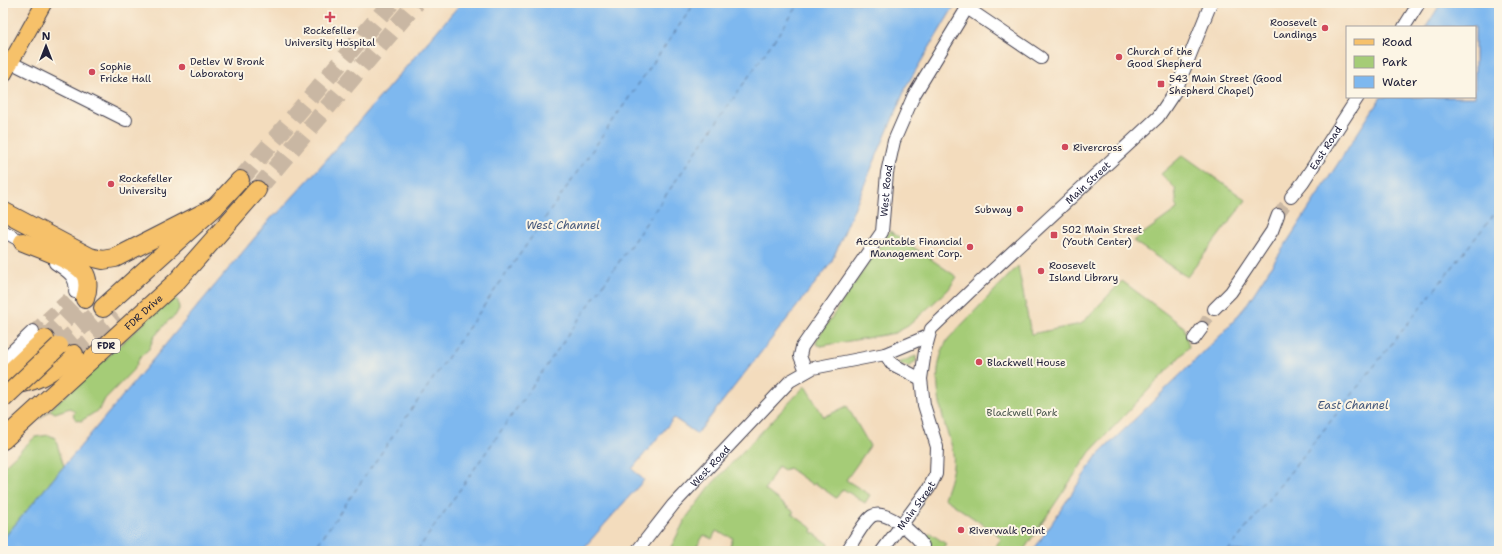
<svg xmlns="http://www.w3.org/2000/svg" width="1502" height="554" viewBox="0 0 1502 554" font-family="'Shantell Sans',sans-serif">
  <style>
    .green { fill: #a5cc77; stroke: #647759 }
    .water { fill: #7eb8ef; stroke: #506d95 }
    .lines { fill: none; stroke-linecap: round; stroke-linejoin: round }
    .ferry { stroke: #42567a; stroke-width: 1; stroke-dasharray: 5 4; stroke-linecap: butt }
    .minor-tunnel { stroke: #c9b7a3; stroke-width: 12; stroke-dasharray: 12 6; stroke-linecap: butt }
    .highway-tunnel { stroke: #c9b7a3; stroke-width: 18; stroke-dasharray: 18 9; stroke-linecap: butt }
    .minor-casing { stroke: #413e4e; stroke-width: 14 }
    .major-casing { stroke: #413e4e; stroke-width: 17 }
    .highway-casing { stroke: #413e4e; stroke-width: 20 }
    .minor { stroke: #fff; stroke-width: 12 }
    .major { stroke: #f6c16b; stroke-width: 15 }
    .highway { stroke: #f6c16b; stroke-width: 18 }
    .highway-bridge-casing { stroke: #413e4e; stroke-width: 20; stroke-linecap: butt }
    .highway-bridge { stroke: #f6c16b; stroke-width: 18 }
    .poi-dot { fill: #d1495b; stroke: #fcf5e5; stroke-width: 1.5 }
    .labels { text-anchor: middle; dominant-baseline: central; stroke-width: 4; stroke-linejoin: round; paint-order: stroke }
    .shield { fill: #fcf5e5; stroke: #63616e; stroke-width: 1 }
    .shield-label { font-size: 9px; font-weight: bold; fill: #22223b }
    .poi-label { font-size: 10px; fill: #22223b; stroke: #fcf5e5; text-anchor: start }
    .street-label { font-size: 10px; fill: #22223b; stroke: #fcf5e5 }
    .park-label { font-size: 10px; fill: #49554d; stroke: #fcf5e5 }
    .water-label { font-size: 11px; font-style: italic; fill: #42567a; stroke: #fcf5e5 }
  </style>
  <rect width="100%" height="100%" fill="#fcf5e5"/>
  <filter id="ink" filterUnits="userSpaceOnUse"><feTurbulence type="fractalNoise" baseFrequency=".025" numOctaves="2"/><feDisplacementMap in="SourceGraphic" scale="8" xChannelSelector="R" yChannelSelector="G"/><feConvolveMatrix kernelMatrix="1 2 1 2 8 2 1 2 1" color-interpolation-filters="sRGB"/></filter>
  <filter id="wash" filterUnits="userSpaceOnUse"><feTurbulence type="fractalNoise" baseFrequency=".012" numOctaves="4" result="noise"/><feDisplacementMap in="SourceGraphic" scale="16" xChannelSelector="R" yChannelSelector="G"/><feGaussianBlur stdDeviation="0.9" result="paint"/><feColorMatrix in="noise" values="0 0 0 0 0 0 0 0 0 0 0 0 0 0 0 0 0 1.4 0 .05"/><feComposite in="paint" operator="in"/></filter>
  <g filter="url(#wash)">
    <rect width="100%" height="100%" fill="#f3dcbd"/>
    <path class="green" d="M1183,155L1246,200L1187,277L1133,241L1177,209L1175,188L1161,174Z
      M890,231L957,277L948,290L908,326L895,333L821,346L816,344L817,339Z
      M1018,266L1031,334L1081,324L1122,281L1184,327L1189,347L1090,452L1023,551H997L995,547L1001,539L998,535L944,498C949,484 955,468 953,453C952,445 949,437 946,429C938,399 931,368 948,339Z
      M173,296L178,301L179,309L175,316L169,320L154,337L149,349L140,357L135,368L105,399L100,409L81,421L76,420L73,415L75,412L70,408L55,413L50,410L40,419Z
      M916,356V361L909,367L898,363Z
      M805,386L824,417L847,406L870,446L846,480L870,495L865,503L843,489L836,498L815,483L813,485L789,468L784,470L778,466L765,490L794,512L792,514L813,529L812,532L829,544L827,551H728L733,538L716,531L712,539L704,535L694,551H674L670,549L686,518L711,485Z
      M49,435L55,438L64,466L3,539V467L35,437Z
      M930,533L946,544L940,551H933L928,547L930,542L927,536Z"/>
    <path class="water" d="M461,3H956L907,85L831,263L697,434L674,418L632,469L644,480L581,551H3V539L272,217L278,213L319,168Z
      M1441,3H1499V551H1033L1096,457L1225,331L1245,307L1381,97H1475V27H1426Z"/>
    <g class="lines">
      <path class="ferry" d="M313,551L695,3
        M417,551L800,3
        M1228,551L1492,217L1499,206"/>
    </g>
  </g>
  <g filter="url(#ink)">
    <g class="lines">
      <path class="minor-tunnel" d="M1278,215L1291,197
        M1202,328L1214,309
        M33,331L75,292"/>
      <path class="highway-tunnel" d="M240,180L391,3
        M257,190L416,3
        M45,339L85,299
        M59,346L103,308
        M74,354L119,317"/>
      <defs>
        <g id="minor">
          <path d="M967,8L1041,58"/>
          <path d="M1404,27L1419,3"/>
          <path d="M10,62L126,120"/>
          <path id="s1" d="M1291,197L1303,182L1358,97"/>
          <path d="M3,231L30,246"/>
          <path d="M55,263C66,270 78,277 75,292"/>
          <path d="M1214,309L1231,292L1272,231L1278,215"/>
          <path d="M1194,339L1202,328"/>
          <path d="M885,354L892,364L921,379"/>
          <path d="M3,360L33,331"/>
          <path id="s2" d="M806,371L800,356L802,347L882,232L887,173L894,141L914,95L970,3"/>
          <path id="s3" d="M637,551L673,505L790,381L813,368L885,354L928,336"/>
          <path d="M847,551C853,542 864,521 872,516C885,508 917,535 923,546L919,551"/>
          <path id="s4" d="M882,551L929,488L936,474L937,447L924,405L921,379L925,351L931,329L980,282L1158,117L1176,90L1211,3"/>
        </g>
        <path id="major" d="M3,76L44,3"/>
        <g id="highway">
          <path d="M3,211L90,257L103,260L115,258L215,207"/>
          <path d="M23,242C38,248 77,261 85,274C89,282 88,290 85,299"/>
          <path d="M103,308L215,207L240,180"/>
          <path d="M3,379L45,339"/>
          <path d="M3,385C35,385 50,373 74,354"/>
          <path id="s5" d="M3,440L177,281L257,190"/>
        </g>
      </defs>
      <use href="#minor" class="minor-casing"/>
      <use href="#major" class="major-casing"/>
      <use href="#highway" class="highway-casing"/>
      <use href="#minor" class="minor"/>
      <use href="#major" class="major"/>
      <use href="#highway" class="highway"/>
      <defs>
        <path id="highway-bridge" d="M3,399L59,346"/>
      </defs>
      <use href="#highway-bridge" class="highway-bridge-casing"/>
      <use href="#highway-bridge" class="highway-bridge"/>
    </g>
  </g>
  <g class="poi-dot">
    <path d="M328 11h4v4h4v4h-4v4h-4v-4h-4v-4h4z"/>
    <circle cx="1325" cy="28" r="4"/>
    <circle cx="1119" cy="57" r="4"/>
    <circle cx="182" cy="67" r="4"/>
    <circle cx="92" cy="72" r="4"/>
    <rect x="1157" y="80" width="8" height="8" rx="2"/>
    <circle cx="1065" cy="147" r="4"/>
    <circle cx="111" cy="184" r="4"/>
    <circle cx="1020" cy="209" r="4"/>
    <rect x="1050" y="231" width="8" height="8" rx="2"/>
    <circle cx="970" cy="247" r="4"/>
    <circle cx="1041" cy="271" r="4"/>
    <circle cx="979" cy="362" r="4"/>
    <circle cx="961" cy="530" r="4"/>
  </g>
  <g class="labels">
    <rect class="shield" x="92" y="339" width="28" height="14" rx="3"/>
    <g class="shield-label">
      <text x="106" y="346">FDR</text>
    </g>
    <g class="poi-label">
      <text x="1317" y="22" text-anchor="end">Roosevelt<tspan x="1317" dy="12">Landings</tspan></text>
      <text x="330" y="30" text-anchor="middle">Rockefeller<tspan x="330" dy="12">University Hospital</tspan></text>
      <text x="1127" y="51">Church of the<tspan x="1127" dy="12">Good Shepherd</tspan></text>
      <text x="190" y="61">Detlev W Bronk<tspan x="190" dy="12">Laboratory</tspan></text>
      <text x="100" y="66">Sophie<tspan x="100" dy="12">Fricke Hall</tspan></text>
      <text x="1169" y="78">543 Main Street (Good<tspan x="1169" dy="12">Shepherd Chapel)</tspan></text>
      <text x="1073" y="147">Rivercross</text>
      <text x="119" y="178">Rockefeller<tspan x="119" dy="12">University</tspan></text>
      <text x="1012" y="209" text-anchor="end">Subway</text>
      <text x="1062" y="229">502 Main Street<tspan x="1062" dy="12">(Youth Center)</tspan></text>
      <text x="962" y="241" text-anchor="end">Accountable Financial<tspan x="962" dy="12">Management Corp.</tspan></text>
      <text x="1049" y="265">Roosevelt<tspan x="1049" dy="12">Island Library</tspan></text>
      <text x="987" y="362">Blackwell House</text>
      <text x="969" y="530">Riverwalk Point</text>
    </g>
    <g class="street-label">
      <text stroke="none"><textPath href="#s1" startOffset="60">East Road</textPath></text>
      <text stroke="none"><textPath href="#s4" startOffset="457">Main Street</textPath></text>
      <text stroke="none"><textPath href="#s2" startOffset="207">West Road</textPath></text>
      <text stroke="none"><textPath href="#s5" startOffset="190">FDR Drive</textPath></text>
      <text stroke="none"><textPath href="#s3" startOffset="112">West Road</textPath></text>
      <text stroke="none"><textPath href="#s4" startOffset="57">Main Street</textPath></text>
    </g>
    <g class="park-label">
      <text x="1022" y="412">Blackwell Park</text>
    </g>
    <g class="water-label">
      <text x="563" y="225">West Channel</text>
      <text x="1353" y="405">East Channel</text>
    </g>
  </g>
  <rect width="1502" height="554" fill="none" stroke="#fcf5e5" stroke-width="16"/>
  <rect x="1346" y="26" width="130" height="72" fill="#fcf5e5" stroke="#a5a1a1"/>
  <rect x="1354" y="39" width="20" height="6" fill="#f6c16b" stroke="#a5a1a1"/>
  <text x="1382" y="46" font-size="12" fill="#22223b">Road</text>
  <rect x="1354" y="56" width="20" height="12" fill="#a5cc77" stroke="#a5a1a1"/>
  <text x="1382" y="66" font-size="12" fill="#22223b">Park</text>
  <rect x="1354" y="76" width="20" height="12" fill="#7eb8ef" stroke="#a5a1a1"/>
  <text x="1382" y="86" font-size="12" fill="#22223b">Water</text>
  <g transform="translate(46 46)" stroke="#fcf5e5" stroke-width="3" paint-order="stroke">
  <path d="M0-3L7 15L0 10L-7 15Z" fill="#22223b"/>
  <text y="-6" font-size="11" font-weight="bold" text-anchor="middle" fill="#22223b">N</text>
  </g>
</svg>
